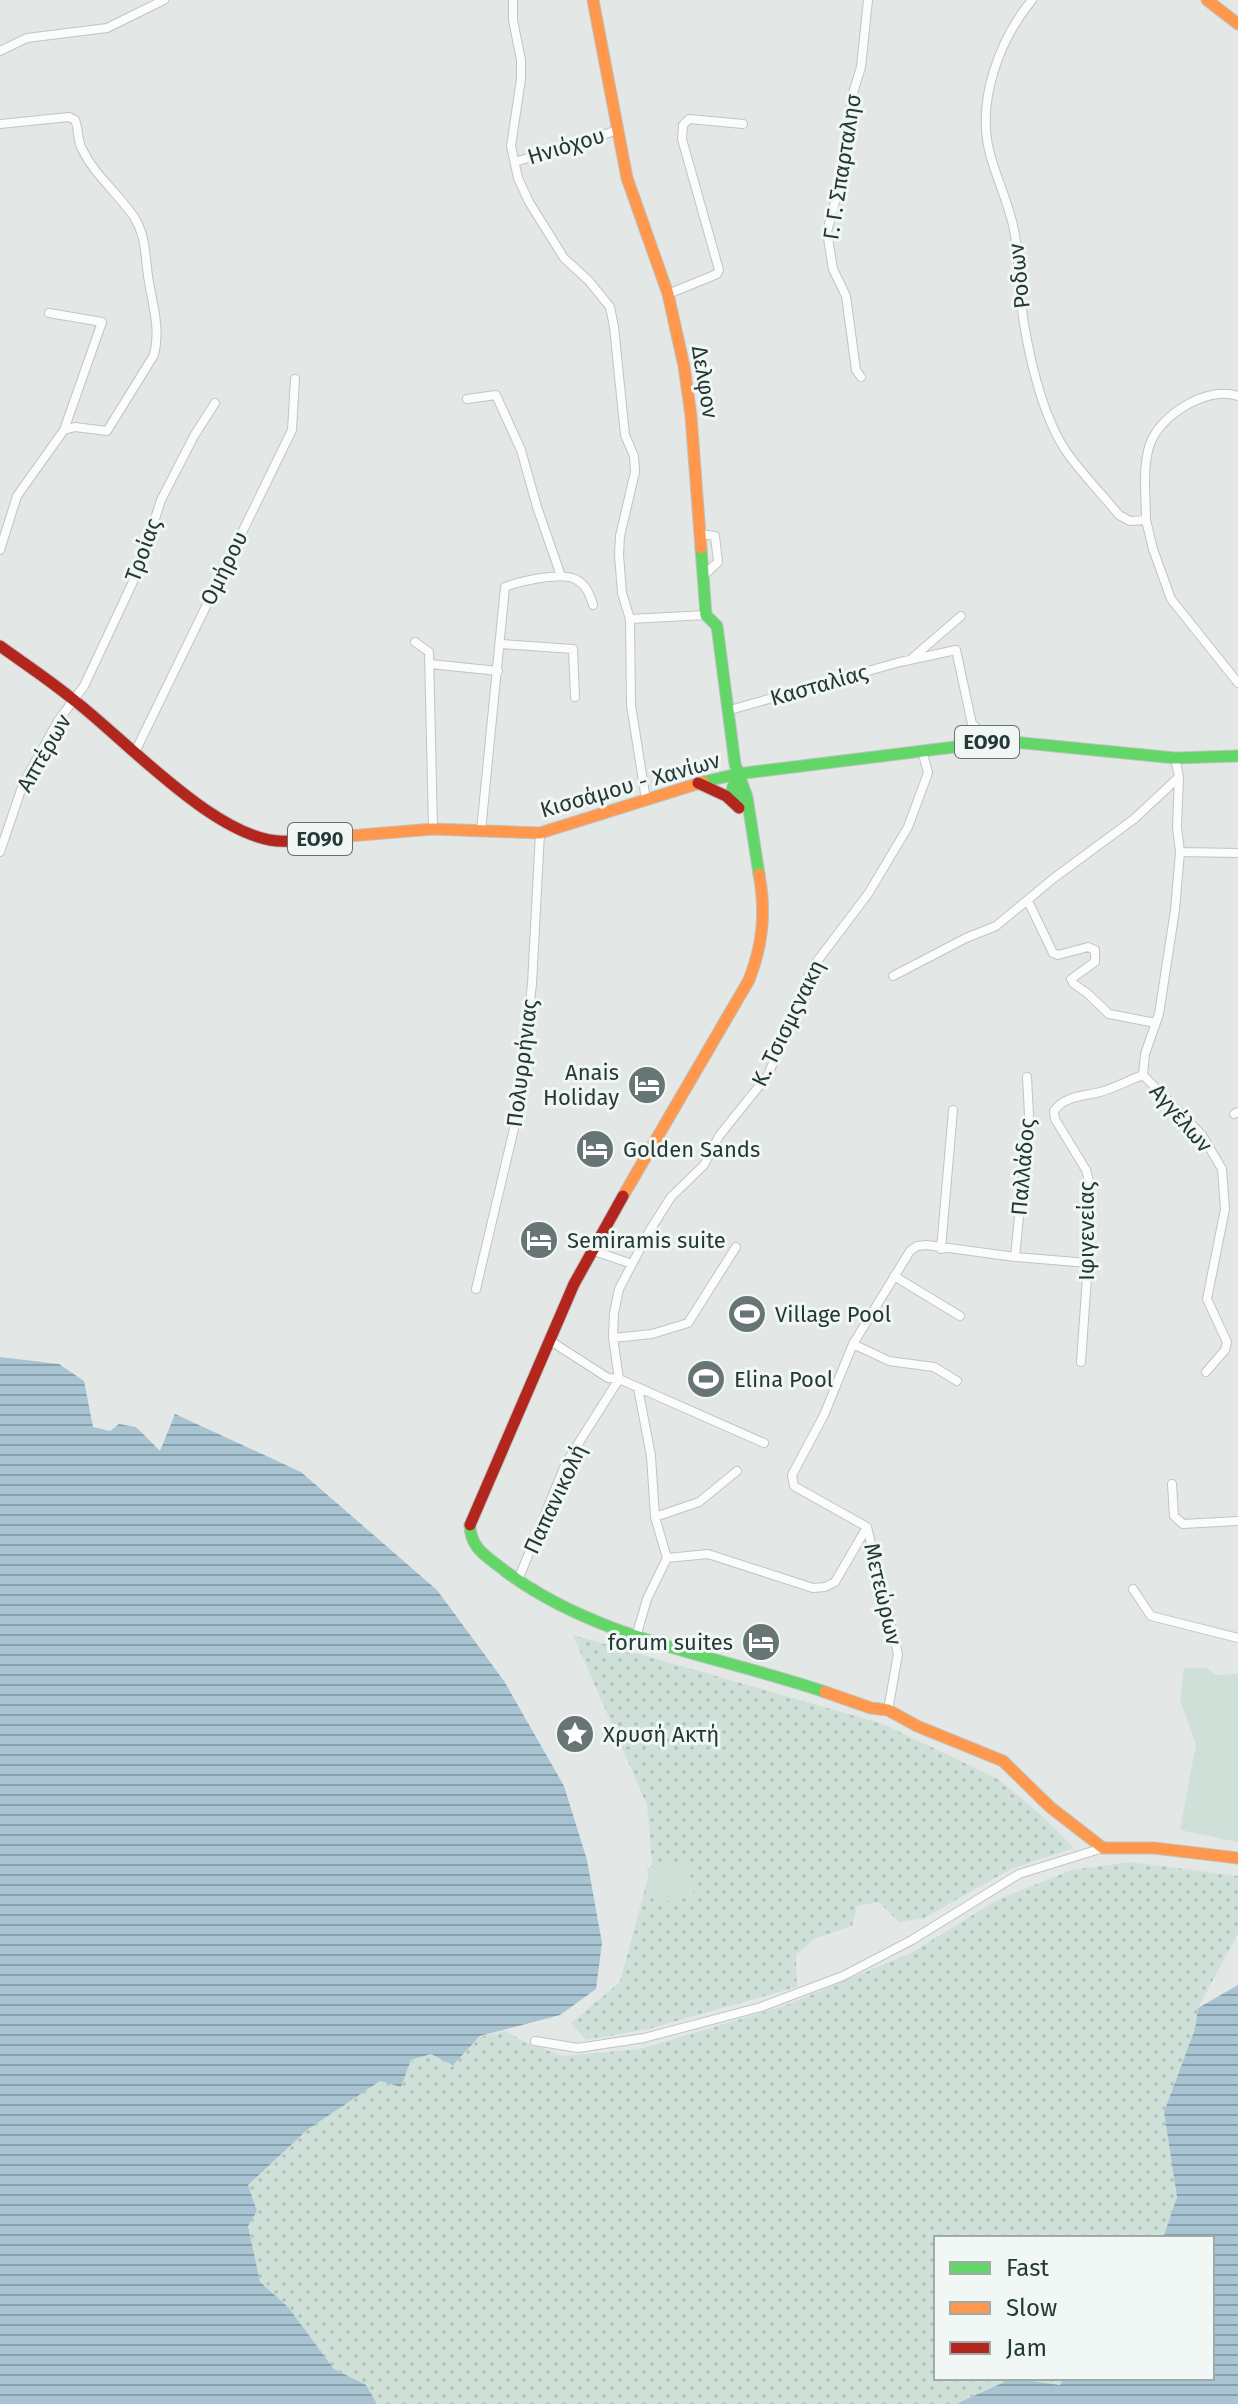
<svg xmlns="http://www.w3.org/2000/svg" width="1238" height="2404" viewBox="0 0 1238 2404" font-family="'Fira Sans',sans-serif">
  <style>
    .grass { fill: url(#grass-dots) }
    .park { fill: #cee0d7 }
    .water { fill: url(#water-rules) }
    .lines { fill: none; stroke-linecap: round; stroke-linejoin: round }
    .street-casing { stroke: #c0c5c4; stroke-width: 10 }
    .fast-casing { stroke: #bec4c2; stroke-width: 13 }
    .slow-casing { stroke: #bec4c2; stroke-width: 13 }
    .jam-casing { stroke: #bec4c2; stroke-width: 13 }
    .street { stroke: #fbfcfb; stroke-width: 8 }
    .fast { stroke: #63d668; stroke-width: 11 }
    .slow { stroke: #ff974d; stroke-width: 11 }
    .jam { stroke: #b3261e; stroke-width: 11 }
    .labels { text-anchor: middle; dominant-baseline: central; stroke-width: 6; stroke-linejoin: round; paint-order: stroke }
    .shield { fill: #f1f7f5; stroke: #627270; stroke-width: 2 }
    .shield-label { font-size: 20px; font-weight: bold; fill: #243937 }
    .street-label { font-size: 22px; fill: #243937; stroke: #f1f7f5 }
    .poi-label { font-size: 22px; fill: #243937; stroke: #f1f7f5; text-anchor: start }
  </style>
  <defs>
    <pattern id="grass-dots" width="8" height="8" patternUnits="userSpaceOnUse" patternTransform="scale(2)"><rect width="8" height="8" fill="#cee0d7"/><path d="M2 2h.1M6 6h.1" fill="none" stroke="#b1c1b9" stroke-width="1.8" stroke-linecap="round"/></pattern>
    <pattern id="water-rules" width="6" height="5" patternUnits="userSpaceOnUse" patternTransform="scale(2)"><rect width="6" height="5" fill="#a8c4d2"/><path d="M0 2.5h6" fill="none" stroke="#89a0ab"/></pattern>
  </defs>
  <rect width="100%" height="100%" fill="#e3e8e7"/>
  <path class="grass" d="M573,1635L883,1724L998,1779L1041,1815L1074,1848L1011,1869L924,1918L899,1922L879,1902L857,1906L852,1926L814,1939L796,1955L797,1987L648,2029L586,2040L571,2023L620,1982L652,1863L647,1805Z
    M1130,1862L1238,1876V1933L1198,2008L1195,2029L1164,2112L1177,2197L1163,2238H936V2378H1063L1060,2385L1013,2378L956,2404H377L365,2385L334,2369L288,2307L260,2282L248,2226L257,2211L248,2185L307,2130L380,2081L401,2087L411,2061L431,2054L453,2064L480,2037L505,2031L525,2042L563,2056L640,2049L784,2006L911,1953L997,1900L1072,1870Z"/>
  <path class="park" d="M1184,1668H1207L1216,1675L1238,1674V1842L1180,1830L1196,1744L1180,1700Z
    M688,1861L694,1897L654,1903L647,1868Z"/>
  <path class="water" d="M0,1357L59,1364L84,1381L93,1427L110,1431L119,1424L136,1427L160,1451L175,1414L301,1472L437,1590L504,1681L564,1786L587,1860L602,1943L596,1989L560,2015L480,2036L453,2065L431,2054L411,2060L401,2087L380,2081L307,2130L248,2185L257,2211L248,2226L260,2282L288,2307L334,2369L366,2385L377,2404H0Z
    M1238,1985V2404H956L1013,2378L1060,2385L1063,2378H1212V2238H1163L1177,2197L1164,2112L1195,2029L1198,2008Z"/>
  <g class="lines">
    <defs>
      <path id="street" d="M513,0V20L521,60V79L511,146L518,178L529,202L564,258L589,281L610,307L614,327L625,435L634,456L635,472L620,536L619,555L622,593L630,619L631,705L646,800
        M1032,0C999,40 976,102 990,154C997,180 1009,204 1014,230C1019,254 1019,279 1021,303C1027,349 1041,416 1068,454C1083,475 1102,494 1119,515L1130,521L1146,520C1146,496 1142,467 1150,444C1160,415 1208,385 1238,396
        M0,51L27,38L107,28L164,0
        M0,124L69,117L75,120C79,129 77,140 82,149C95,176 118,193 134,217C146,236 145,255 148,276C152,304 161,327 154,355L107,431L75,427L64,430
        M515,162L618,130
        M668,294L717,274L719,270L682,139L683,125L689,119L743,124
        M861,377L856,370L846,296L833,269L827,232L842,176L852,96L861,67L868,0
        M467,399L496,395L521,450L537,507L561,576
        M1146,520L1153,549L1171,599L1238,683
        M700,534L715,536L718,562L703,576
        M0,550L17,496L64,430L102,322L49,313
        M630,619L706,615
        M415,642L429,652L433,829
        M501,644L573,649L575,697
        M910,660L961,616
        M430,664L498,671
        M730,710L900,662L956,650L972,724L965,745
        M972,724L991,742
        M135,752L292,430L295,379
        M1175,758L1179,777L1177,827L1180,852L1175,910L1159,1014L1145,1054L1143,1075L1202,1135L1222,1169L1225,1209L1207,1299L1227,1342L1225,1350L1206,1372
        M481,831L505,587C520,581 561,572 575,579C586,584 590,595 593,605
        M0,852L23,784L58,721L84,686L139,569L161,500L194,436L215,403
        M1180,852L1238,853
        M1028,901L1053,953L1058,955L1088,947L1095,950V962L1071,979L1074,984L1087,993L1109,1014L1156,1023
        M893,976L966,938L996,926L1054,878L1134,819L1179,777
        M1234,1114L1238,1112
        M941,1249L953,1110
        M591,1250L632,1264
        M1015,1257L1029,1115L1027,1077
        M894,1276L960,1316
        M476,1289L516,1120L532,984L540,833
        M613,1338L652,1334L688,1323L736,1247
        M549,1340L608,1378L619,1379L764,1443
        M853,1344L889,1361L934,1367L957,1381
        M1081,1362L1088,1263L1090,1185L1086,1170L1055,1119L1054,1111C1064,1096 1084,1096 1100,1092C1115,1088 1129,1080 1143,1075
        M619,1379L613,1338L614,1313L619,1289L650,1230L671,1197L704,1165L719,1136L768,1075L812,968L868,894L908,827L928,773L922,750
        M1172,1484L1174,1516L1183,1524L1238,1521
        M655,1517L699,1502L737,1471
        M667,1558L708,1554L813,1588L825,1587L835,1582L867,1527
        M518,1580L566,1463L619,1379
        M1133,1589L1151,1616L1238,1638
        M636,1637L647,1599L667,1558L655,1517L651,1456L638,1388
        M888,1710L898,1654L867,1527L794,1486L792,1475L824,1415L853,1344L910,1251L917,1246L927,1245L1015,1257L1088,1263
        M535,2041L578,2048L644,2038L761,2007L843,1976L912,1940L1019,1874L1103,1848"/>
      <path id="fast" d="M701,548L706,615L717,626L735,764L747,797L759,874
        M737,774L732,790L739,806
        M703,782L737,774L1003,741L1175,758L1238,756
        M470,1525C470,1549 488,1557 505,1571C599,1641 717,1655 825,1692"/>
      <path id="slow" d="M593,0L627,178L668,294L684,366L691,416L701,548
        M1207,0L1238,24
        M288,841L433,829L540,833L703,782
        M623,1196L749,980C763,944 766,912 759,874
        M825,1692L871,1708L888,1710L917,1726L1003,1761L1050,1807L1103,1848H1154L1238,1858"/>
      <path id="jam" d="M0,646C25,664 51,681 75,701C126,740 223,847 288,841
        M698,783L726,796L739,808
        M470,1525L574,1284L623,1196"/>
    </defs>
    <use href="#street" class="street-casing"/>
    <use href="#fast" class="fast-casing"/>
    <use href="#slow" class="slow-casing"/>
    <use href="#jam" class="jam-casing"/>
    <use href="#street" class="street"/>
    <use href="#fast" class="fast"/>
    <use href="#slow" class="slow"/>
    <use href="#jam" class="jam"/>
  </g>
  <defs>
    <symbol id="hotel-disc" viewBox="-11 -11 22 22"><circle r="9.5" fill="#677675" stroke="#f1f7f5"/><path d="M-6-4.5h1.5V1H6V5H4.5V3h-9V5H-6ZM-4 0a1.8 1.8 0 1 1 3.6 0ZM.5 0V-2.5h3Q6-2.5 6 0Z" fill="#fff"/></symbol>
    <symbol id="stadium-disc" viewBox="-11 -11 22 22"><circle r="9.5" fill="#677675" stroke="#f1f7f5"/><path d="M0-5a6.5 5 0 1 0 0 10a6.5 5 0 1 0 0-10ZM-3.5-1.8h7v3.6h-7Z" fill="#fff"/></symbol>
    <symbol id="sight-disc" viewBox="-11 -11 22 22"><circle r="9.5" fill="#677675" stroke="#f1f7f5"/><path d="M0-6L1.8-2.2L6-1.7L2.9 1.2L3.7 5.4L0 3.3L-3.7 5.4L-2.9 1.2L-6-1.7L-1.8-2.2Z" fill="#fff"/></symbol>
  </defs>
  <g fill-rule="evenodd">
    <use href="#hotel-disc" x="625" y="1063" width="44" height="44"/>
    <use href="#hotel-disc" x="573" y="1127" width="44" height="44"/>
    <use href="#hotel-disc" x="517" y="1218" width="44" height="44"/>
    <use href="#stadium-disc" x="725" y="1292" width="44" height="44"/>
    <use href="#stadium-disc" x="684" y="1357" width="44" height="44"/>
    <use href="#hotel-disc" x="739" y="1620" width="44" height="44"/>
    <use href="#sight-disc" x="553" y="1712" width="44" height="44"/>
  </g>
  <g class="labels">
    <g class="shield">
      <rect x="955" y="726" width="64" height="32" rx="6"/>
      <rect x="288" y="823" width="64" height="32" rx="6"/>
    </g>
    <g class="shield-label">
      <text x="987" y="742">ΕΟ90</text>
      <text x="320" y="839">ΕΟ90</text>
    </g>
    <g class="street-label">
      <text transform="translate(566 146) rotate(-17)">Ηνιόχου</text>
      <text transform="translate(842 167) rotate(-81)">Γ. Γ. Σπαρταλησ</text>
      <text transform="translate(1019 276) rotate(-96)">Ροδων</text>
      <text transform="translate(705 382) rotate(81)">Δελφον</text>
      <text transform="translate(143 550) rotate(-70)">Τροίας</text>
      <text transform="translate(224 568) rotate(-64)">Ομήρου</text>
      <text transform="translate(819 685) rotate(-16)">Κασταλίας</text>
      <text transform="translate(44 753) rotate(-60)">Απτέρων</text>
      <text transform="translate(630 785) rotate(-16)">Κισσάμου - Χανίων</text>
      <text transform="translate(788 1023) rotate(-64)">Κ. Τσισμςνακη</text>
      <text transform="translate(522 1063) rotate(-83)">Πολυρρήνιας</text>
      <text transform="translate(1181 1118) rotate(49)">Αγγέλων</text>
      <text transform="translate(1023 1167) rotate(-85)">Παλλάδος</text>
      <text transform="translate(1086 1231) rotate(-90)">Ιφιγενείας</text>
      <text transform="translate(555 1499) rotate(-65)">Παπανικολή</text>
      <text transform="translate(883 1594) rotate(77)">Μετεώρων</text>
    </g>
    <g class="poi-label">
      <text x="619" y="1072" text-anchor="end">Anais<tspan x="619" dy="25">Holiday</tspan></text>
      <text x="623" y="1149">Golden Sands</text>
      <text x="567" y="1240">Semiramis suite</text>
      <text x="775" y="1314">Village Pool</text>
      <text x="734" y="1379">Elina Pool</text>
      <text x="733" y="1642" text-anchor="end">forum suites</text>
      <text x="603" y="1734">Χρυσή Ακτή</text>
    </g>
  </g>
  <rect x="934" y="2236" width="280" height="144" fill="#f1f7f5" stroke="#9faba9" stroke-width="2"/>
  <rect x="950" y="2262" width="40" height="12" fill="#63d668" stroke="#9faba9" stroke-width="2"/>
  <text x="1006" y="2276" font-size="24" fill="#243937">Fast</text>
  <rect x="950" y="2302" width="40" height="12" fill="#ff974d" stroke="#9faba9" stroke-width="2"/>
  <text x="1006" y="2316" font-size="24" fill="#243937">Slow</text>
  <rect x="950" y="2342" width="40" height="12" fill="#b3261e" stroke="#9faba9" stroke-width="2"/>
  <text x="1006" y="2356" font-size="24" fill="#243937">Jam</text>
</svg>
